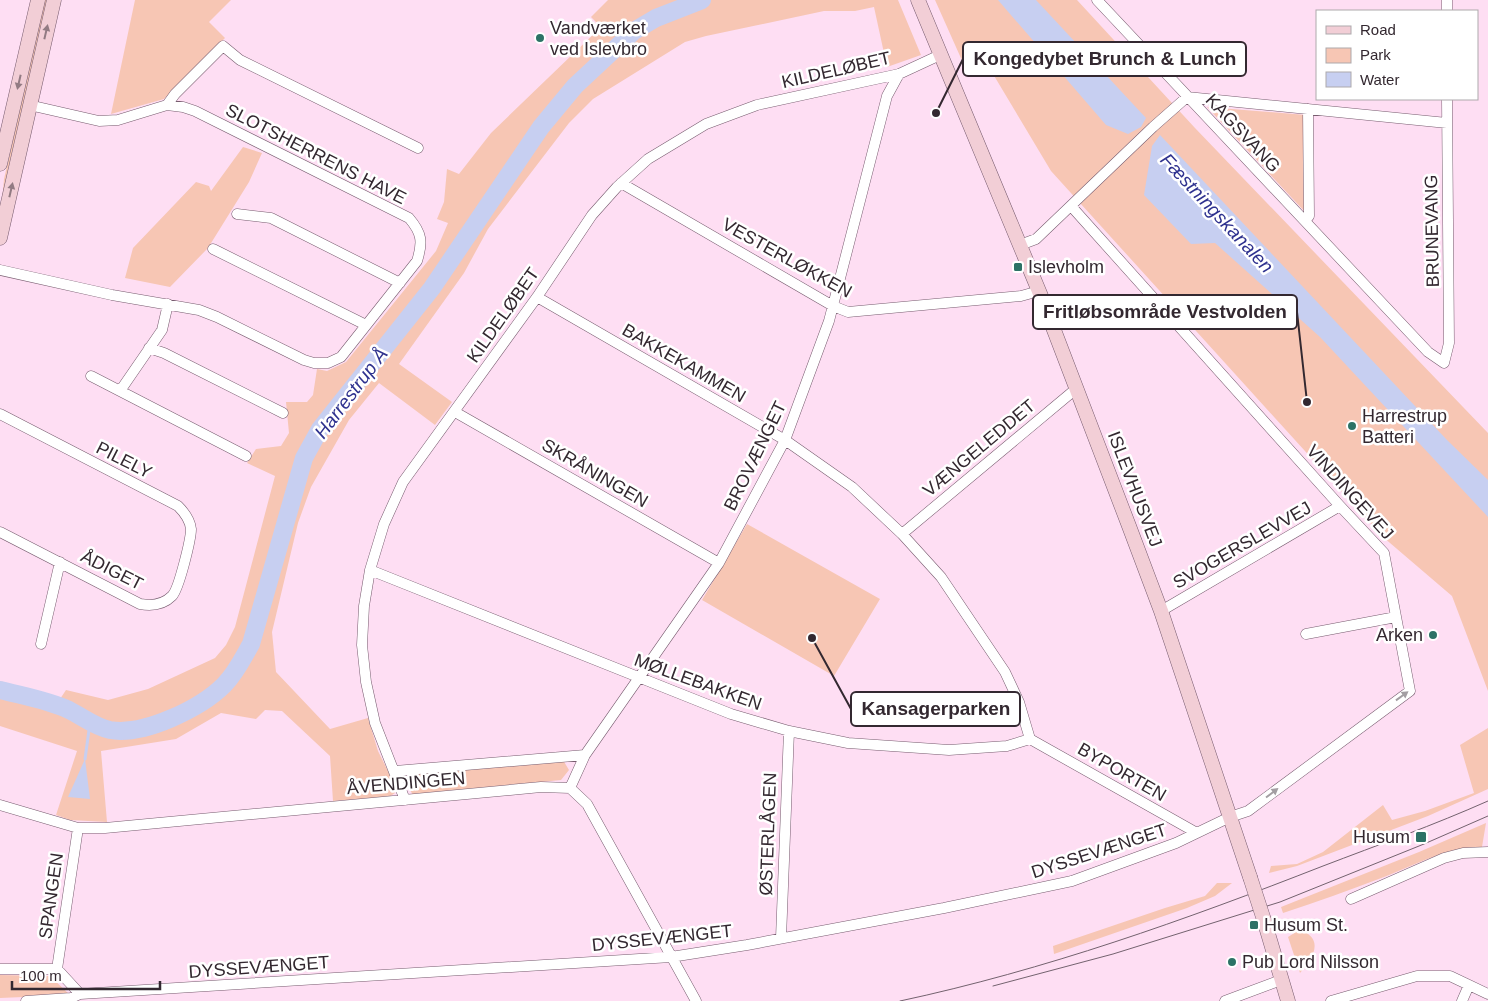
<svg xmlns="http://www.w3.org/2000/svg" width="1488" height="1001" viewBox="0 0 1488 1001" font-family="Helvetica,sans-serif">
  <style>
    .green { fill: #f7c6b4 }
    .water { fill: #c7cff1 }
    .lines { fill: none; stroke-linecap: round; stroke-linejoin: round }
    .stream { stroke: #c7cff1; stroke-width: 3 }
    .river { stroke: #c7cff1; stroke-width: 18 }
    .street-casing { stroke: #775c6f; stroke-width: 11 }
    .secondary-casing { stroke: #775c6f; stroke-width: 15 }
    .street { stroke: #fff; stroke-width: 10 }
    .secondary { stroke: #f2ced6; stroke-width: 14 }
    .tram { stroke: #73626e; stroke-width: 1 }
    .secondary-bridge-casing { stroke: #775c6f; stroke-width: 15; stroke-linecap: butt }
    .secondary-bridge { stroke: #f2ced6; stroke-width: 14 }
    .oneway { fill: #927b83 }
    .oneway2 { fill: #a39ea2 }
    .poi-dot { fill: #2c7266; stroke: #fff; stroke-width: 2 }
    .labels { text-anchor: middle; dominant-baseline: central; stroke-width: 5; stroke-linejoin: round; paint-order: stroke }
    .poi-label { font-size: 18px; fill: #332830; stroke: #fff; text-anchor: start }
    .street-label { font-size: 18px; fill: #332830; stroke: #fff }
    .water-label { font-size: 19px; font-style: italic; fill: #2f328f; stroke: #fff }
    .leader { fill: none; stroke: #332830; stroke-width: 2 }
    .callout-dot { fill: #332830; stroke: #fff; stroke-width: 2 }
    .callout { fill: #fff; stroke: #332830; stroke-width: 2 }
    .callout-label { font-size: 19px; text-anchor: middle; font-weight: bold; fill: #332830 }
  </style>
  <rect width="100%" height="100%" fill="#fedef3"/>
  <path class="green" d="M45,0H50L2,202L4,179Z
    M135,0H231L209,22L225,38L164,99L111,114Z
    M608,0H898L921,55L887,67L874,7L855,11H824L706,36L685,42L593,99L569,123L488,229L464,273L399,364L452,402L435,425L379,383L349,420L311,487L298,523L272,632L276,672L330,729L368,718L378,751L396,787L395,793L389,797L333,801L330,756L282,711L265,710L256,719L221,713L176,739L101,751L107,822L70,820L56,815L77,751L0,726V681L60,699L66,690L108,700L148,689L215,658L226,645L235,627L275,476L247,463L256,449L281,446L289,433L286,402H307L313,395L317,369L327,371L346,362L436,251L448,223L437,219L444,202L447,169L459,174L491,133L601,27L591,17Z
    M935,0H1077L1195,128L1488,433V691L1452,596L1383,537L1051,171L993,74L964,65Z
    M1207,107L1306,115V213Z
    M243,147L262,153L249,182L208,248L170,287L125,278L133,248L196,182L209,186L211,191Z
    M747,524L880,599L834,676L702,600Z
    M1488,728V789L1428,816L1297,866L1269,873L1271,866L1297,864L1323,852L1383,805L1392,820L1425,811L1474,793L1460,745Z
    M563,760L569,770L561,780L413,795L407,785L412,773Z
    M1486,823L1482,847C1447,847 1415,865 1384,877C1350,890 1317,902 1283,913L1281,907L1419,852Z
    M1217,883H1232L1215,896L1187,908L1054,954L1053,946L1165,908L1205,896Z
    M1303,931C1325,941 1311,961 1300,973L1288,937L1296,932Z
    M0,975L50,976L70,995L0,998Z"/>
  <path class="water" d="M998,0H1036L1146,118L1141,127L1128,134L1106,125Z
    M1160,135L1447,440L1488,480V517L1320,337L1215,243L1191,244L1144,195L1152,146Z
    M85,759L90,799L68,797Z"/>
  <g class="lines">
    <path class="stream" d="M85,759L90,723"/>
    <path class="river" d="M0,690C23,696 47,700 69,710C83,717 95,727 110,730C144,736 201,708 224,685C236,673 243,658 251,644L304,458L320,429L432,288L541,127L575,86L634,31L656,18L702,0"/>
    <defs>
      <path id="street" d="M1097,0L1428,352L1444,363L1449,343L1447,99
        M1447,11V0
        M167,105L175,94L223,46L240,60L418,148
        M621,183L833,306L848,312L1021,296L1039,291
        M237,214L271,218L400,283
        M1305,221L1309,216L1308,109
        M1020,245L1036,239L1153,127L1187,97L1447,123
        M213,249L366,325
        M0,270L112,295L199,310L217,317L304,360L314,363H328L341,357L417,261C423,242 422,233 409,218L195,111L183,107L167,105L118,120L99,121L29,105
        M537,297L785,440L852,487L902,534L941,577L1005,672L1019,702L1030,739
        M149,348L164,353L283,413
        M91,376L246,456
        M120,391L162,330L168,304
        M455,412L719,563
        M0,414L178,506C184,512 190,519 191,529C191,539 179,589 172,596C163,605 151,606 140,604L0,532
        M902,534L1077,388
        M370,570L731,714L789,731L848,743L949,750L1007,746L1030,739
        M1161,611L1340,506
        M1306,634L1396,617
        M41,644L60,562
        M1030,739L1197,833
        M395,771L585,755
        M570,788L585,755L719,563L785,440L829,321L887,96L899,74
        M405,800L375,723L366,682L362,645L364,606L370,570L384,524L403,482L537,297L592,215L617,187L648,159L706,124L757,105L899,74L940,55
        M0,805L78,828H105L541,787L570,788L587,804L696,1001
        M1351,899L1444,858L1463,853L1488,852
        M781,938L789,731
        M0,969H57L80,994L671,957L747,945L944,908L1072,881L1176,843L1230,817L1248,811L1410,691L1384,553L1340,506L1071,206
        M57,969L78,828
        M26,1001L71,998L80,994
        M1225,1001L1281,980
        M1331,1001L1417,976H1450L1488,994
        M1462,1001L1469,985"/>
      <path id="secondary" d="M918,0L1041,296L1129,526L1161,611L1250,877
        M0,164L38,0
        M0,238L54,0
        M1264,920L1288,1001"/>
    </defs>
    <use href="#street" class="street-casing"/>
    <use href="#secondary" class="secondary-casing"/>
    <use href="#street" class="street"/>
    <use href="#secondary" class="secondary"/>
    <path class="tram" d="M993,986L1113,954L1280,902L1424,844L1488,816
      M900,1001C1045,970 1185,920 1323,866C1378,845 1434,825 1488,801"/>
    <defs>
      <path id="secondary-bridge" d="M1250,877L1264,920"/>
    </defs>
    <use href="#secondary-bridge" class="secondary-bridge-casing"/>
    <use href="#secondary-bridge" class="secondary-bridge"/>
  </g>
  <defs><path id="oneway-solid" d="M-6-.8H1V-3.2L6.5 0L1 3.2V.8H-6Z" transform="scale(1.25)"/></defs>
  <g class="oneway">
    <use href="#oneway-solid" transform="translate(46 32) rotate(-77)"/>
    <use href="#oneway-solid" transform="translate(19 82) rotate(103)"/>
    <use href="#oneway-solid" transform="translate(11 190) rotate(-77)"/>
  </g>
  <g class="oneway2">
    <use href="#oneway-solid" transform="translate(1402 696) rotate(-36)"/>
    <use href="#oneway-solid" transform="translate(1272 793) rotate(-37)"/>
  </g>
  <g class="poi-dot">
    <circle cx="540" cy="38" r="5"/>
    <rect x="1013" y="262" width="10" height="10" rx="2.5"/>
    <circle cx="1352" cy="426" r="5"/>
    <circle cx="1433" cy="635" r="5"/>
    <rect x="1415" y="831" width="12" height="12" rx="2.5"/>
    <rect x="1249" y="920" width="10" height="10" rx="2.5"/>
    <circle cx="1232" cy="962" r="5"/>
  </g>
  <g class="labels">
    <g class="poi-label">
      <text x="550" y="28">Vandværket<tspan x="550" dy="21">ved Islevbro</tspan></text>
      <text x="1028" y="267">Islevholm</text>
      <text x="1362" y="416">Harrestrup<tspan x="1362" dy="21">Batteri</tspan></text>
      <text x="1423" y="635" text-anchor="end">Arken</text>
      <text x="1410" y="837" text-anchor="end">Husum</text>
      <text x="1264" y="925">Husum St.</text>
      <text x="1242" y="962">Pub Lord Nilsson</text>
    </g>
    <g class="street-label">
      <text transform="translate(836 70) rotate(-13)">KILDELØBET</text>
      <text transform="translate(1243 133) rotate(47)">KAGSVANG</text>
      <text transform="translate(316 154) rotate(27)">SLOTSHERRENS HAVE</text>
      <text transform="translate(1432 231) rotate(-91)">BRUNEVANG</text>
      <text transform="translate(787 258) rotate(29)">VESTERLØKKEN</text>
      <text transform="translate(503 315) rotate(-55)">KILDELØBET</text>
      <text transform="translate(684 363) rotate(30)">BAKKEKAMMEN</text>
      <text transform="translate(979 448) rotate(-40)">VÆNGELEDDET</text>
      <text transform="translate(755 456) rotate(-64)">BROVÆNGET</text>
      <text transform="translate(124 460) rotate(27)">PILELY</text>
      <text transform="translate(595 473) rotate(30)">SKRÅNINGEN</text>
      <text transform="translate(1135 489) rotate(69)">ISLEVHUSVEJ</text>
      <text transform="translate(1350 492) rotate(48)">VINDINGEVEJ</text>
      <text transform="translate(1242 545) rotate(-30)">SVOGERSLEVVEJ</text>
      <text transform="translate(112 570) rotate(27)">ÅDIGET</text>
      <text transform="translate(698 682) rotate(20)">MØLLEBAKKEN</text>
      <text transform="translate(1122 772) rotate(30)">BYPORTEN</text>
      <text transform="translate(406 783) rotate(-5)">ÅVENDINGEN</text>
      <text transform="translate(768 834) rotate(-88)">ØSTERLÅGEN</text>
      <text transform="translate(1099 851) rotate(-18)">DYSSEVÆNGET</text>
      <text transform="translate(51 896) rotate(-82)">SPANGEN</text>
      <text transform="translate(662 938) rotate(-6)">DYSSEVÆNGET</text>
      <text transform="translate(259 967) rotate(-4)">DYSSEVÆNGET</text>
    </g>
    <g class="water-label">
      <text transform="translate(1217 213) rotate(47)">Fæstningskanalen</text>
      <text transform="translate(351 393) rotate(-53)">Harrestrup Å</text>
    </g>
  </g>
  <path class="leader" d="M936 113L963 59M1307 402L1297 312M812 638L851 709"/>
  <g class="callout-dot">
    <circle cx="936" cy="113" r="5"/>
    <circle cx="1307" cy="402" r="5"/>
    <circle cx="812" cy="638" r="5"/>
  </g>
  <g class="callout">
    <rect x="963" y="42" width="283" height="34" rx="5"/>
    <rect x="1033" y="295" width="264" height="34" rx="5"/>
    <rect x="851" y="692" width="169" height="34" rx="5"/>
  </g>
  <g class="callout-label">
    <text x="1105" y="65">Kongedybet Brunch &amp; Lunch</text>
    <text x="1165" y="318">Fritløbsområde Vestvolden</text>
    <text x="936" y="715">Kansagerparken</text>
  </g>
  <rect x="1316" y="10" width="162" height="90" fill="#ffffff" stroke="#ada9ac"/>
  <rect x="1326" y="26" width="25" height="8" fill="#f2ced6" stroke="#ada9ac"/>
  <text x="1360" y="35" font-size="15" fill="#332830">Road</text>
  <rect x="1326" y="48" width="25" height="15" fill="#f7c6b4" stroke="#ada9ac"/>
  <text x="1360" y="60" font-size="15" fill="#332830">Park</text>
  <rect x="1326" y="72" width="25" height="15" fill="#c7cff1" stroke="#ada9ac"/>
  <text x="1360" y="85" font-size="15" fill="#332830">Water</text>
  <path d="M12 981v8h148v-8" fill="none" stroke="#332830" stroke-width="2.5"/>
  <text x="20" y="981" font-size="15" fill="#332830" stroke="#ffffff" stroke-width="4" paint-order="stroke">100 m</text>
</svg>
